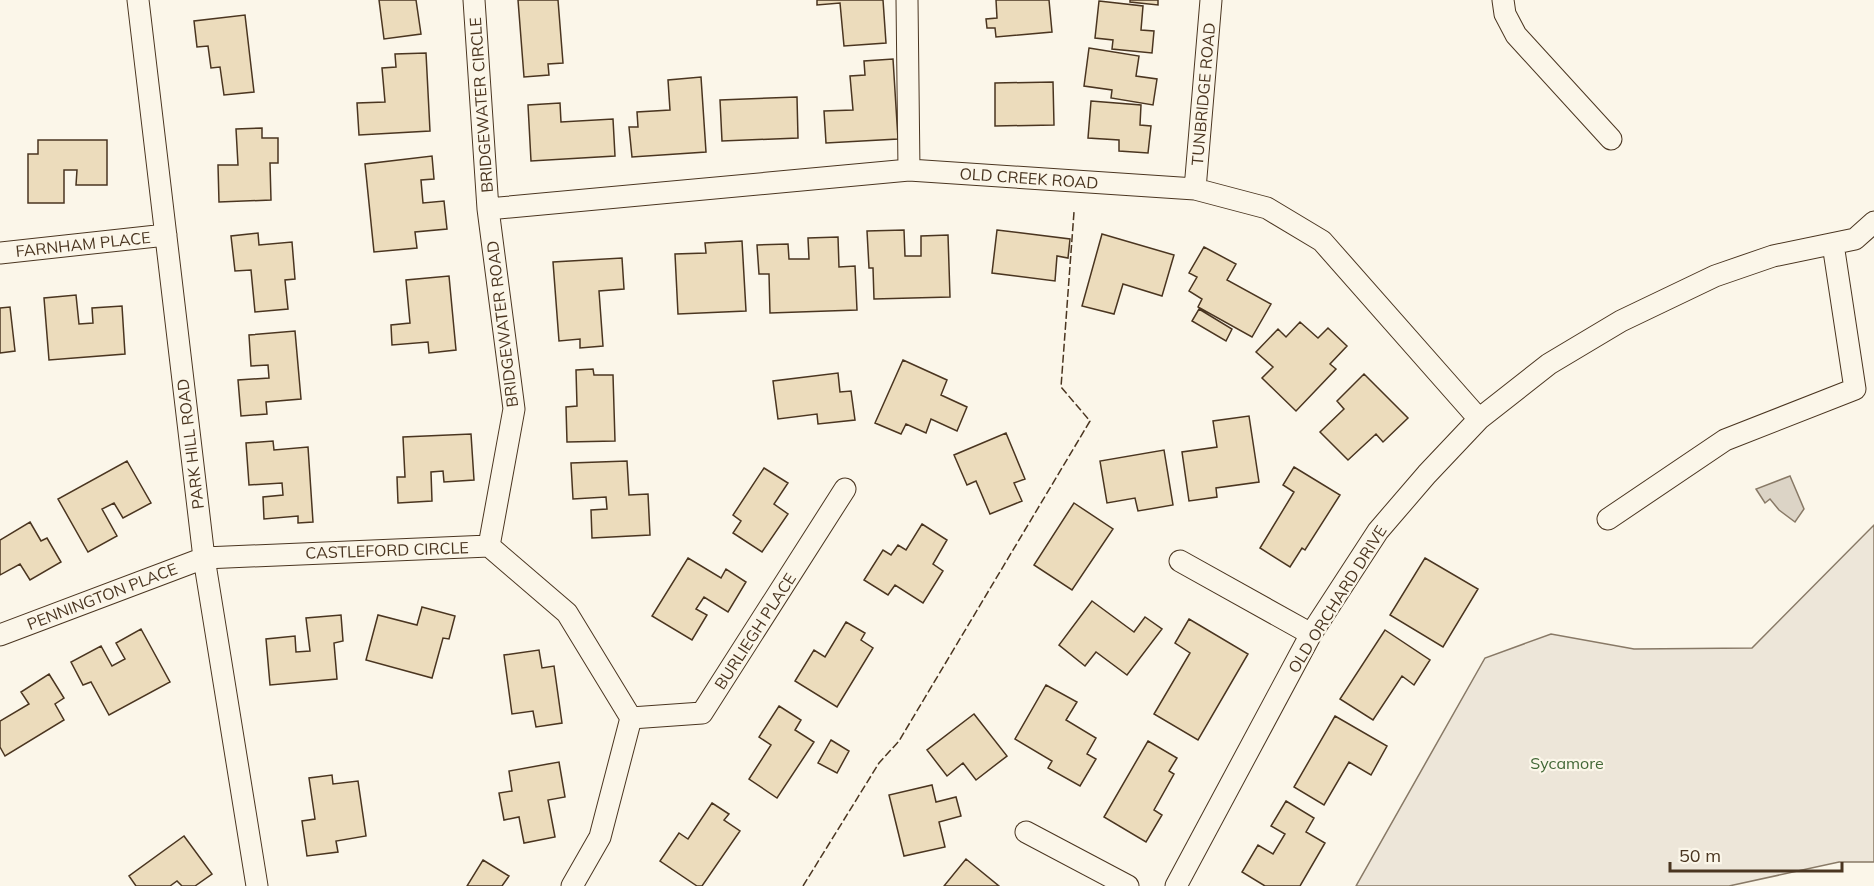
<svg xmlns="http://www.w3.org/2000/svg" width="1874" height="886" viewBox="0 0 1874 886" font-family="Mulish,sans-serif">
  <style>
    .green { fill: #ede6d9; stroke: #887966; stroke-width: 1.5 }
    .water { fill: #dcd4c6; stroke: #887966; stroke-width: 1.5 }
    .building { fill: #ecdcbc; stroke: #4a3520; stroke-width: 1.5 }
    .lines { fill: none; stroke-linecap: round; stroke-linejoin: round }
    .minor-casing { stroke: #4a3520; stroke-width: 23 }
    .minor { stroke: #fbf6e9; stroke-width: 21 }
    .fence { stroke: #4a3520; stroke-width: 1.5; stroke-dasharray: 8 3; stroke-linecap: butt }
    .labels { text-anchor: middle; dominant-baseline: central; stroke-width: 4.5; stroke-linejoin: round; paint-order: stroke }
    .street-label { font-size: 16px; fill: #4a3520; stroke: #fbf6e9 }
    .park-label { font-size: 16px; fill: #436837; stroke: #fbf6e9 }
  </style>
  <rect width="100%" height="100%" fill="#fbf6e9"/>
  <path class="green" d="M1874,525V862H1839L1729,886H1356L1485,658L1551,634L1634,649L1752,648Z"/>
  <path class="water" d="M1790,476L1804,509L1795,522L1779,510L1770,499L1765,503L1756,489Z"/>
  <path class="building" d="M379,0H416L421,34L384,39Z
    M518,0H558L563,63L548,64L549,75L524,77Z
    M817,0H883L886,43L844,46L840,3L817,5Z
    M996,0H1049L1052,32L996,37L995,28H987L986,19L997,18Z
    M1130,0H1158V5L1130,2Z
    M1099,1L1143,6L1141,30L1154,31L1152,53L1112,49L1113,40L1095,38Z
    M245,15L254,92L224,95L220,67L211,68L208,46L197,47L194,21Z
    M1089,48L1139,56L1136,76L1157,79L1153,105L1111,98L1112,90L1084,86Z
    M426,53L430,131L359,135L357,103L385,102L382,68L396,67L395,54Z
    M893,59L898,139L826,143L824,111L853,110L850,76L865,75L864,61Z
    M701,77L706,152L632,157L629,127H638L637,112L670,110L668,80Z
    M1053,82L1054,125L995,126V83Z
    M797,97L798,138L722,141L720,100Z
    M1091,101L1141,105L1140,125L1151,126L1148,153L1119,151V140L1088,138Z
    M560,103L561,122L613,119L615,156L531,161L528,105Z
    M262,128V138H278V163H270L271,200L219,202L218,165H238L236,129Z
    M38,140H107V185H76L77,170H64V203H28V154H38Z
    M432,156L434,179L421,180L423,203L444,201L447,229L415,232L417,248L374,252L365,164Z
    M904,230L905,256H921V236L948,235L950,297L874,299L873,268H869L867,231Z
    M997,230L1070,239L1068,258L1057,256L1055,281L992,273Z
    M258,233L259,245L292,242L295,279L285,280L288,309L255,312L251,270L235,271L231,236Z
    M1102,234L1174,255L1162,296L1123,284L1114,314L1082,306Z
    M838,237L839,267L855,266L857,310L770,313L769,274H759L757,245L788,244L789,259H809L808,238Z
    M742,241L746,311L678,314L675,254L706,253L705,243Z
    M1204,247L1236,264L1227,280L1271,304L1252,337L1198,307L1202,299L1189,291L1197,277L1189,273Z
    M622,258L624,289L599,291L603,346L580,348V339L559,341L553,262Z
    M449,276L456,350L429,353L428,342L392,345L391,325L410,323L406,280Z
    M76,295L79,324L93,323L92,308L122,306L125,354L49,360L44,298Z
    M10,307L15,351L0,353V308Z
    M1199,309L1232,329L1226,341L1192,321Z
    M1300,322L1318,338L1328,328L1347,346L1330,364L1336,369L1296,411L1262,378L1273,367L1256,352L1278,329L1286,337Z
    M295,331L301,399L266,402L267,414L241,416L238,380L269,378L268,365L251,366L249,335Z
    M903,360L947,380L941,395L967,407L957,431L931,419L926,433L906,424L901,434L875,423Z
    M593,369L594,375H613L615,441L567,442L566,407L577,406L576,370Z
    M838,373L840,392L851,391L855,420L818,424L817,414L778,419L773,381Z
    M1364,374L1408,418L1383,442L1376,434L1348,460L1320,432L1344,409L1337,401Z
    M1249,416L1259,482L1216,488L1217,497L1189,501L1182,452L1217,447L1213,421Z
    M1006,433L1025,479L1014,483L1022,501L990,514L976,481L967,485L954,455Z
    M471,434L474,480L444,482L443,471L431,472L432,501L398,503L397,477H405L403,437Z
    M273,441L274,450L308,447L313,522L298,523V516L264,519L263,497L283,495L282,483L249,485L246,443Z
    M1164,450L1173,505L1138,511L1135,498L1107,503L1100,461Z
    M127,461L151,503L123,518L114,503L102,509L117,536L88,552L58,499Z
    M627,461L629,495L648,494L650,535L592,538L591,510L607,509L606,497L573,499L571,463Z
    M1294,467L1340,495L1305,550L1302,548L1290,567L1260,548L1294,492L1283,485Z
    M764,468L788,483L774,504L788,514L762,552L733,533L741,521L733,515Z
    M1074,503L1113,529L1072,590L1034,565Z
    M30,522L41,541L47,538L61,562L30,580L20,564L0,575V540Z
    M922,524L947,540L933,564L943,571L923,603L895,585L888,595L864,580L883,550L891,555L898,545L906,550Z
    M688,558L721,578L726,569L746,582L728,612L704,597L696,609L707,615L692,640L652,616Z
    M1425,558L1478,589L1443,647L1390,615Z
    M1092,601L1134,632L1145,617L1162,629L1127,675L1096,652L1085,666L1059,645Z
    M422,607L455,616L449,639L443,638L432,678L366,660L378,615L417,625Z
    M341,615L343,641L334,643L337,679L270,685L266,639L295,636L296,652L310,651L306,618Z
    M1189,619L1248,654L1198,740L1154,714L1190,653L1175,643Z
    M846,622L865,633L861,640L873,648L837,707L795,681L814,650L825,657Z
    M141,629L170,682L109,715L91,682L83,685L71,662L101,646L112,666L125,659L116,643Z
    M1385,630L1430,660L1414,685L1402,676L1373,720L1340,699Z
    M539,650L542,668L554,666L562,723L536,727L533,711L512,714L504,655Z
    M49,674L64,698L55,704L64,720L5,756L0,747V721L29,704L21,692Z
    M1046,685L1077,702L1066,720L1096,738L1087,754L1096,759L1080,786L1048,768L1052,761L1015,739Z
    M779,706L801,720L795,730L814,742L777,798L749,779L771,745L759,737Z
    M974,714L1007,756L976,780L963,763L947,776L927,750Z
    M1335,716L1387,746L1371,775L1349,762L1324,805L1294,787Z
    M831,740L849,751L837,773L818,763Z
    M1148,741L1177,758L1169,771L1174,774L1154,810L1162,815L1146,842L1104,817Z
    M559,762L565,797L548,800L555,837L524,843L519,817L504,820L499,793L512,791L509,771Z
    M332,775L333,784L358,781L366,836L336,841L338,852L307,856L302,821L315,819L309,778Z
    M932,785L936,802L956,797L961,816L939,822L945,847L904,856L889,795Z
    M1286,801L1314,818L1306,832L1325,843L1300,886H1265L1242,872L1258,845L1273,854L1285,834L1271,826Z
    M712,803L729,814L724,820L740,831L702,886H697L660,861L679,833L688,839Z
    M184,836L212,874L195,886H182L177,881L170,886H136L129,876Z
    M966,859L999,886H944Z
    M483,860L509,876L502,886H467Z"/>
  <g class="lines">
    <defs>
      <path id="minor" d="M138,0L204,558L257,886
        M474,0L488,209L514,409L489,546
        M907,0L909,170
        M1503,0L1505,14L1516,35L1611,139
        M1195,189L1211,0
        M488,209L909,170L1195,189L1267,208L1322,241L1479,419
        M0,253L166,235
        M1608,519L1725,440L1855,389L1833,244
        M1180,561L1311,634
        M0,635L204,558L489,546L567,613L631,718L600,837L572,886
        M631,718L702,713L845,489
        M1026,832L1128,886
        M1176,886L1311,634L1378,531L1427,474L1479,419L1549,364L1621,321L1715,276L1773,256L1855,239L1874,222"/>
    </defs>
    <use href="#minor" class="minor-casing"/>
    <use href="#minor" class="minor"/>
    <path class="fence" d="M803,886L879,763L899,741L1090,421L1061,387L1074,212"/>
  </g>
  <g class="labels">
    <g class="street-label">
      <text transform="translate(1203 94) rotate(-85)">TUNBRIDGE ROAD</text>
      <text transform="translate(481 105) rotate(-94)">BRIDGEWATER CIRCLE</text>
      <text transform="translate(1029 178) rotate(4)">OLD CREEK ROAD</text>
      <text transform="translate(83 244) rotate(-6)">FARNHAM PLACE</text>
      <text transform="translate(502 324) rotate(-97)">BRIDGEWATER ROAD</text>
      <text transform="translate(190 444) rotate(-97)">PARK HILL ROAD</text>
      <text transform="translate(387 550) rotate(-2)">CASTLEFORD CIRCLE</text>
      <text transform="translate(102 596) rotate(-21)">PENNINGTON PLACE</text>
      <text transform="translate(1337 599) rotate(-58)">OLD ORCHARD DRIVE</text>
      <text transform="translate(755 631) rotate(-57)">BURLIEGH PLACE</text>
    </g>
    <g class="park-label">
      <text x="1567" y="763">Sycamore</text>
    </g>
  </g>
  <path d="M1670 862v9h172v-9" fill="none" stroke="#4a3520" stroke-width="3"/>
  <text x="1679" y="862" font-size="18" fill="#4a3520" stroke="#fbf6e9" stroke-width="4.5" paint-order="stroke">50 m</text>
</svg>
